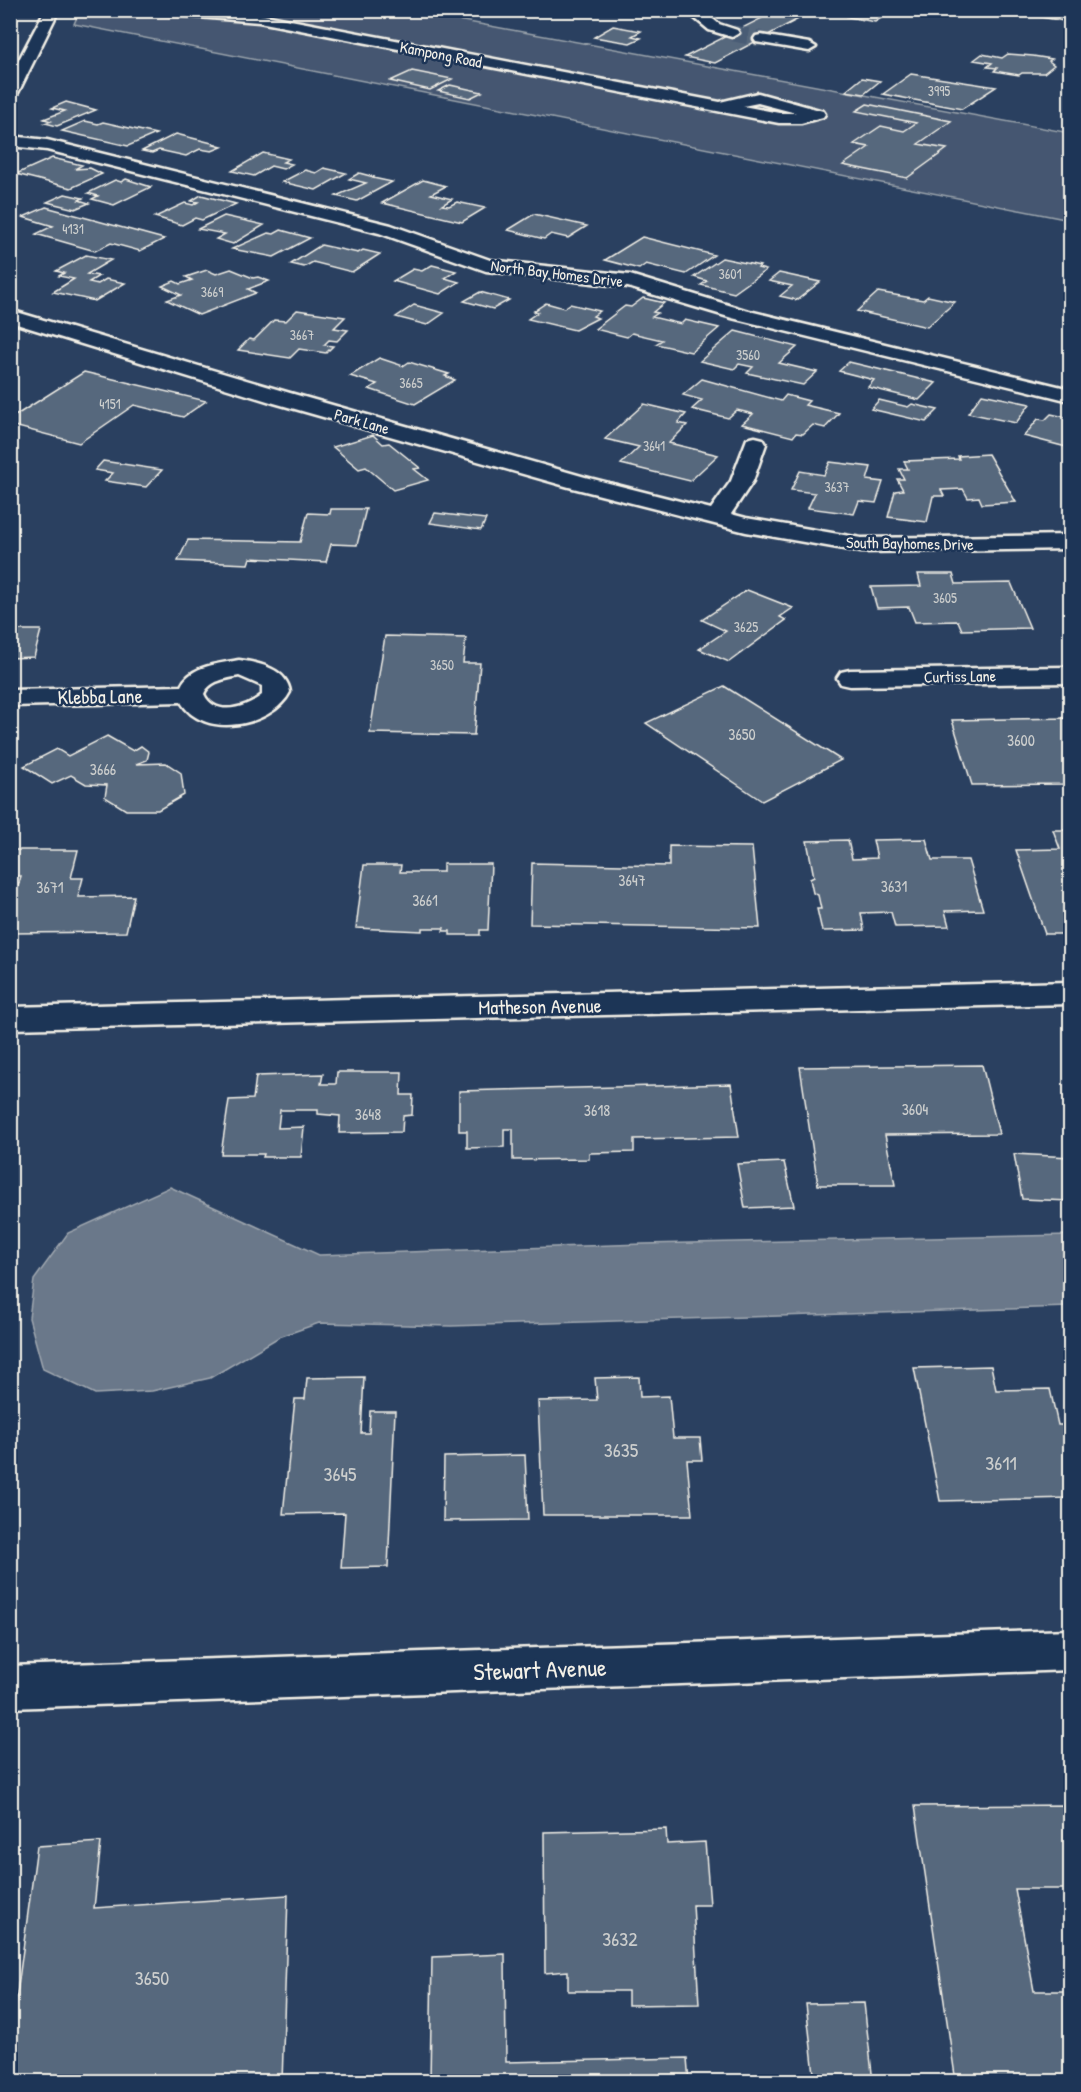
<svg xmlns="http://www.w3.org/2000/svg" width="1081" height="2092" viewBox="0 0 1081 2092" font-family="'Patrick Hand',sans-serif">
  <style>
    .green { fill: #445771; stroke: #9ca4ac; stroke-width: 1.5 }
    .water { fill: #6a788a; stroke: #a1a8b0; stroke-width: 1.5 }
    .building { fill: #56677d; stroke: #f4f1e8; stroke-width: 1.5 }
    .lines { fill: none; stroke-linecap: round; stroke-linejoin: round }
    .minor-tunnel { stroke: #485b74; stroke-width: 16; stroke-dasharray: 16 8; stroke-linecap: butt }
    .minor-casing { stroke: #f4f1e8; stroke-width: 5 }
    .major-casing { stroke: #f4f1e8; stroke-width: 5 }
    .minor { fill: #1d3557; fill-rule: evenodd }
    .major { fill: #1d3557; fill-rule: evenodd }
    .labels { text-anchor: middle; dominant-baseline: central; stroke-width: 5; stroke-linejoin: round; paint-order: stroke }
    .far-number-label { font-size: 14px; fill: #cccecd }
    .far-street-label { font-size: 16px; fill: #f4f1e8; stroke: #1d3557 }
    .number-label { font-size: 16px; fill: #cccecd }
    .street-label { font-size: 20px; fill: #f4f1e8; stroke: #1d3557 }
    .near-number-label { font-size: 20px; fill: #cccecd }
    .near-street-label { font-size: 24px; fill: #f4f1e8; stroke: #1d3557 }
  </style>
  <rect width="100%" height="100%" fill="#2a4060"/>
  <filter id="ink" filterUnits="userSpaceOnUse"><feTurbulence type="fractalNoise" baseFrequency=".0167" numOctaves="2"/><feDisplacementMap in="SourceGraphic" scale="12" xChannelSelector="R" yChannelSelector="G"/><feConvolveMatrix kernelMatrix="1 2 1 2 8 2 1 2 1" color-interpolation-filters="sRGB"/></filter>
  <g filter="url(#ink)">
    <path class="green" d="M80,10L409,11L1070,133V220L74,24Z"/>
    <path class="water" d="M170,1187L319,1255L643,1244L1070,1235V1307L451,1326L319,1323L279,1337L210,1378L152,1391L95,1394L43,1369L29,1318L34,1280L68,1233Z"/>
    <path class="building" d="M1051,10H1070V22L1041,17Z
      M774,12L802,17L715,63L685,57Z
      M856,13L883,17L875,22L848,17Z
      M613,26L641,31L632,36L641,38L630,43L594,37Z
      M982,54L1002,58L1008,54L1033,56L1052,59L1049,61L1054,65L1044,73H1022L1019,75L994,71L997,68L987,67L992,63L974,60Z
      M412,71L452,79L430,90L390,81Z
      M911,74L996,87L962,109L883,94Z
      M862,78L880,81L864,94L846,91Z
      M450,85L482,92L470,98L438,91Z
      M66,102L96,110L57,126L45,123L51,121L44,119L65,111L52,108Z
      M867,104L951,121L918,144L947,149L907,178L843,165L869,147L854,144L881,126L904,131L916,123L856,111Z
      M85,121L98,124L103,122L156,134L128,146L62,131Z
      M176,134L216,144L214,145L222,147L212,151L200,149L186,156L159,150L152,153L142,151Z
      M263,153L289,159L283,162L292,164L283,169L271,166L254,176L232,171Z
      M52,158L82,165L75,169L90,168L102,174L71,188L16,174Z
      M324,168L346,173L316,190L282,182L305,170L316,173Z
      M359,173L374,177L373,178L392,182L357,201L336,196L366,183L349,179Z
      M126,179L151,187L114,205L92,199L98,196L88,193L115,180L121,182Z
      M423,180L446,186L431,194L452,199L442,205L449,206L457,202L485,208L462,222L382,203Z
      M65,194L83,198L79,200L89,203L75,209L47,202Z
      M201,195L236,204L202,220L195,218L182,225L155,217L185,203L193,205L198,202L191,201Z
      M46,207L164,239L140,251L111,243L95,251L36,234L53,226L23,217Z
      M534,214L587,226L568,238L551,234L544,239L508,230Z
      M224,216L264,225L233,244L216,239L225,234L198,229Z
      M281,230L310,238L274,257L232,249L268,233L274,234Z
      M642,237L714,255L686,274L646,264L639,269L605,260Z
      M321,245L358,253L363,250L380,254L352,272L313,262L304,267L291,264Z
      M86,255L111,260L87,274L99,276L89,282L98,284L106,279L125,283L95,301L53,292L74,279L59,276L64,273L56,271Z
      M722,258L760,266L758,268L766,270L734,293L701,285L707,281L694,277Z
      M432,265L456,271L445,278L459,282L440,294L393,281L413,269L422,271Z
      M231,269L253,278L258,277L269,281L248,289L256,293L199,315L167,300L181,295L162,286L174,281L180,284L192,280L186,277L207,270L216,274Z
      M779,273L820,282L797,300L780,296L792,286L769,281Z
      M480,292L509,300L493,309L464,301Z
      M878,292L923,300L928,296L955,302L927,327L857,311Z
      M643,298L664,303L653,312L658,313L652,317L681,324L685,320L719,328L691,352L656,344L662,340L632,333L627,337L595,329L625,306L631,307Z
      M546,303L564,308L570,304L600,311L593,316L598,318L575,330L528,319L538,312L534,311Z
      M414,305L444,313L427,325L396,317Z
      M297,310L345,317L334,328L348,330L337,341L329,340L324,345L333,346L326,353L299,349L290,358L238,350L249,339L254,340L274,320L286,321Z
      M735,331L797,347L779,363L817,372L803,385L747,373L753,367L739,364L734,369L700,361Z
      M379,358L403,366L409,362L449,374L445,376L455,380L415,404L369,389L377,384L350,376Z
      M849,362L936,383L919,400L868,387L874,380L839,371Z
      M84,372L206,401L183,417L134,405L79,443L10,425V419Z
      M702,379L781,401L786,395L809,401L805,405L839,413L825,428L813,425L803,434L796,433L793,437L742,424L753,414L737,410L728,418L692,409L702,400L683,395Z
      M982,394L1030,404L1016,423L968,413Z
      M879,400L908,407L912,404L938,410L926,422L871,409Z
      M644,404L686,414L678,423L687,425L669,443L718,455L690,481L621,464L639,447L605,439Z
      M1051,414L1070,418V448L1024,436L1038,419L1045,420Z
      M373,435L383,444L389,443L420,468L414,469L428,480L393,490L366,467L359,469L333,447Z
      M988,454L1016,502L982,504L979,497L968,498L963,489L941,490L944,496H933L927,522L888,517L895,491L903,490L897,479H904L899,469H908L904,461L959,459L958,456Z
      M103,461L162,470L146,487L105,481L113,473L95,470Z
      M830,462L871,467L867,480L883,482L876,503L859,501L854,514L808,508L815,493L791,490L800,471L824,475Z
      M331,509H366L357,545L331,544L326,562L250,558L248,564L178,561L188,540L300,542L308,513L330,514Z
      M435,513L486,519L481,530L430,523Z
      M918,574H953L956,584L1011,583L1030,628L962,630L958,621L915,622L909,607L877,608L871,587L921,586Z
      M747,590L793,608L780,617L786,620L729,662L699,649L726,631L702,620Z
      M10,630H41L34,657L10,658Z
      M385,636L466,638L463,663H480L474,735L370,733Z
      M724,686L841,760L762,801L646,723Z
      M1070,718V784L972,785L952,720Z
      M107,736L133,751L141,746L149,752L147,760L136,764L166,763L181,773L184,795L158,810H126L105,797L107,785L86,784L71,775L52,784L24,766L57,749L68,756Z
      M1053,830H1070V934H1045L1016,850L1060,849Z
      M926,839L932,860H968L983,910L945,911L949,926L895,927L891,912L861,913L864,930L822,931L817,909H821L818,895L813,893L810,879L814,877L807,841L848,840L852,859L877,858L873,840Z
      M669,846L752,847L760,928L530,924L532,863L669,866Z
      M10,850H78L71,878H83L78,897L134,896L126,932L10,933V914L21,876H10Z
      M443,864H491L488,930H480V935H450V931H443L444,928H422V931L356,928L364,865H401L400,872H443Z
      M982,1065L999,1134L885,1135L895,1185H818L800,1067Z
      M337,1072H402L401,1095H413L412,1115L403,1116L402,1132L339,1133L340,1116L318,1114V1110H280L278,1128L304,1127L301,1157H263L264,1154H221L229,1100L253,1099L256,1076L323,1074L321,1084H336Z
      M731,1084L739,1137L634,1139V1152L589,1153V1159L513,1160V1129H504V1147L467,1148V1131H459V1091Z
      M1014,1154L1070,1157V1201L1022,1199Z
      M784,1162L794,1206L745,1208L737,1164Z
      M991,1366L996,1390L1050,1389L1058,1425H1070V1498L940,1501L914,1368Z
      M364,1377L361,1433H369L370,1411H395L388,1567L341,1568L345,1513L283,1514L295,1399H305L307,1378Z
      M639,1377L640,1397L669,1396L673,1438H700L702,1460H687L692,1515H543L538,1401L597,1400L595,1378Z
      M525,1455L528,1520L443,1521L444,1457Z
      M1070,1805V1889H1015L1034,1991H1070V2082H956L915,1806Z
      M666,1829L667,1844L705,1842L710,1905H693L699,2004L628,2005V1991H568V1971L545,1973L544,1832Z
      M101,1842L94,1908L288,1895L282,2082H10V2046L37,1846Z
      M505,1954L506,2062L687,2058L689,2082H430L432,1957Z
      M864,2003L873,2082H815L806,2004Z"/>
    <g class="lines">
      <path class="minor-tunnel" d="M732,33L761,39"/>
      <defs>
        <path id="minor" d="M154,10H220L259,14L720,102L758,93L823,111L825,114L823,117L801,123H779L259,22L161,14ZM758,103L796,113H779L743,106Z
          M685,10H702L719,24L737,30L739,33L732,37L709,30Z
          M761,35L809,43L816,47L809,51L756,42L754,39L756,36Z
          M10,136L47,140L391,225L490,260L630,275L745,310L1070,389V401L732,318L628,287L486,271L379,233L47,150L10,146Z
          M10,310L290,393L585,477L711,509L731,481L747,439L755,437L763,439L766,444L753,481L731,514L746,518L861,538L1070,535V549L861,552L746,532L569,487L274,403L10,322Z
          M239,660C259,663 287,669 290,692C272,727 203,740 181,702L10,706V690L181,686C191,665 219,664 239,660ZM239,676L262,686V695C246,708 215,718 204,694C210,680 226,679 239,676Z
          M1070,667V683L850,686L841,684L837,678L841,672L850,670Z
          M1070,982V1004L10,1029V1007Z
          M1070,1630V1670L10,1708V1666Z"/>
        <path id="major" d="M45,10H59L18,93L10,98V77Z"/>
      </defs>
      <use href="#minor" class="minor-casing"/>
      <use href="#major" class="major-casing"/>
      <use href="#minor" class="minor"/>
      <use href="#major" class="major"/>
    </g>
  </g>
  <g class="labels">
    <g class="far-number-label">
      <text x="939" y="90">3995</text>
      <text x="73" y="228">4131</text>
      <text x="730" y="273">3601</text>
      <text x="212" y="291">3669</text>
      <text x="302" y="334">3667</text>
      <text x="748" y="354">3560</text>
      <text x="411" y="382">3665</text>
      <text x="110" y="403">4151</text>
      <text x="654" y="445">3641</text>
      <text x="837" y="486">3637</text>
      <text x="945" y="597">3605</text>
      <text x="746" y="626">3625</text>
      <text x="442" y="664">3650</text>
    </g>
    <g class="far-street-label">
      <text transform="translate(441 54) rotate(11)">Kampong Road</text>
      <text transform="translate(557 273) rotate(7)">North Bay Homes Drive</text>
      <text transform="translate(362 421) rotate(16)">Park Lane</text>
      <text transform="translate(910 543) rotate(1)">South Bayhomes Drive</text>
      <text transform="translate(960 676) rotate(-1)">Curtiss Lane</text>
    </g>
    <g class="number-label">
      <text x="742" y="734">3650</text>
      <text x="1021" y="740">3600</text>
      <text x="103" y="769">3666</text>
      <text x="632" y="880">3647</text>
      <text x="894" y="886">3631</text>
      <text x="50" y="887">3671</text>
      <text x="425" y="900">3661</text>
      <text x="915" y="1109">3604</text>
      <text x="597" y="1110">3618</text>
      <text x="368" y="1114">3648</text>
    </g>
    <g class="street-label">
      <text transform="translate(100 696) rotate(-1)">Klebba Lane</text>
      <text transform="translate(540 1006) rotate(-1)">Matheson Avenue</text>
    </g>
    <g class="near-number-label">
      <text x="621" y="1449">3635</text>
      <text x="1001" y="1462">3611</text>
      <text x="340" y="1473">3645</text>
      <text x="620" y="1938">3632</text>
      <text x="152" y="1977">3650</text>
    </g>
    <g class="near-street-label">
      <text transform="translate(540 1669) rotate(-2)">Stewart Avenue</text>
    </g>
  </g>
  <rect width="1081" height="2092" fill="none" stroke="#1d3557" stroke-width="36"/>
  <rect x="18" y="18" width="1045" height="2056" fill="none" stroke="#f4f1e8" stroke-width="2" filter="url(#ink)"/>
</svg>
